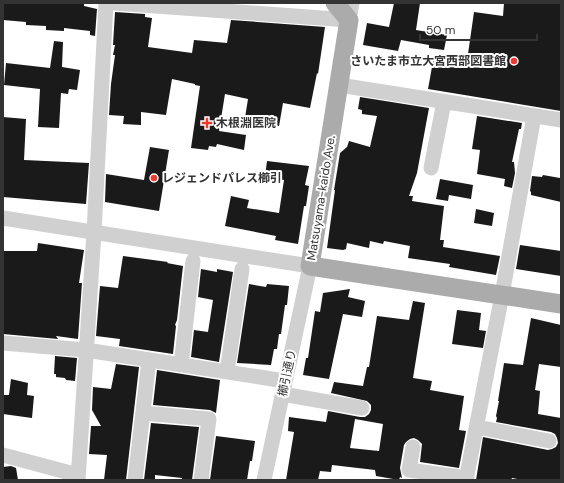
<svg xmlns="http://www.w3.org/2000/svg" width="564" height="483" viewBox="0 0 564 483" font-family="'DM Sans','Noto Sans JP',sans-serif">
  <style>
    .building { fill: #1a1a1a; fill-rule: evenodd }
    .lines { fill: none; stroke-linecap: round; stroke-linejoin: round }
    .minor { stroke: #d0d0d0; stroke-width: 15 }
    .major { stroke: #ababab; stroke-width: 19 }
    .poi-dot { fill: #ef3a2f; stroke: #fff; stroke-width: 1.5 }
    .labels { text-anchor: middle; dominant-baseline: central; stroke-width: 4; stroke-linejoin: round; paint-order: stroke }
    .poi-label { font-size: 12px; font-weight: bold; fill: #333; stroke: #fff; text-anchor: start }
    .street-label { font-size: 12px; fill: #333; stroke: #fff }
  </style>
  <rect width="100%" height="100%" fill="#fff"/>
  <path class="building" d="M3,3H84V6L97,9L95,36L90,35V31L64,28V31L46,30V26L26,25V22L3,20Z
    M394,3H420L416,30L447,35L444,50L429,48V45L401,40L398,51L363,45L367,23L389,27Z
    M504,3H561V111L428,89L434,56L467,61L474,12L503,16Z
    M115,12L145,14V17L152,18L148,47L192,53L194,40L227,43L231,20L325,27L318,74L317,73L310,108L283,103L279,126L265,124L264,126L244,124L248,99L225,94L219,131L246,135L244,150L217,144L216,147L209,146L208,150L191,148L200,86L195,85V84L172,79L166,115L141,112V125L123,124L124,116L109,115L111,84L115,55H113L115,45H113Z
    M54,41L63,42L62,67L80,70L77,90L69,89L68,94L61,93L59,128L38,127L40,89L4,85L6,63L50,68Z
    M360,97L429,108L417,173L409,196H413L412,201L444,206L440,240H444L443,247L500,256L496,275L449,267L450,264L408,258L410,246L384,241L383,244L370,241L369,248L347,243L346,249L343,250L327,248L335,190H334L340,153L347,147L349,141L370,147L377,116L362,114V110L358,109Z
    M477,116L522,123L521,129H519L512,162H514L515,173L512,188L504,186L505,179L477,174L480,150L472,149Z
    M3,117L26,119L24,160L89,163L86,204L3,197Z
    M150,147L169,150L159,211L105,202L106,174L144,180Z
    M267,161L309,166L305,185L309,186L306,206H304L298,244L275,240L276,236L225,226L231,196L249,200L247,208L279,213L284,180L265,177Z
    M543,175L560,178V180H561V202L531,195V192L530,191L532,176L542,177Z
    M440,179L473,185L471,199L449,195L448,201L436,199Z
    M476,209L494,213L492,226L474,223Z
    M38,243L84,250L79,283H82L78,339L56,336L58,339L3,334V251H37Z
    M520,245L561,251V276L516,269Z
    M123,256L168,262L167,263L183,266L177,320L175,325L176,326L173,354L119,346L120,339L96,336L100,286L118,288Z
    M201,269L217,272V269L233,272L219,362L191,357L194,330L208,332L213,300L198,297Z
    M249,284L266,287L267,284L289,286L287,305H285L281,334H279L277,349H274L271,365L237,363Z
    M350,289L348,297L365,301L362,317L343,314L329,379L303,375L306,358H308L315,311L320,312L323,293Z
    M413,301L425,303L413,378L432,381L430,390L464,396L459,430L466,431L459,468L420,462L422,444L418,440L414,438L410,439L406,442L404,445L400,468L402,478L400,477L399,480L376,476L375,470L332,465L331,472L320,471L318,480H286L294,432L288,431L289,417L326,422L328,411L360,417H365L369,414L371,410V405L367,401L331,393L334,382L363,386L367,367H369L377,316L409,320ZM355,419L383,424L379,451L350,448Z
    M457,310L481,313L479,330L486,331L483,348L452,344Z
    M531,318L561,325V367L539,364L535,390L540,391L538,414L561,418V480H523L512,478L511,480H476L483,437L548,450L552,449L556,447L558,443L557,438L555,434L551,432L496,422L497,418L496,416L499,401H498L504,363L523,365Z
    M55,356L77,358L75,381L66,380L65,378L56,377V374H54Z
    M116,364L139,367L126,480H104L107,455L89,454L91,426H101L92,410L93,387L111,389Z
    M157,370L220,380L216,413L210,410L153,405Z
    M11,379L28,383L27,395L34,396L32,418L3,414V395H9Z
    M151,423L199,427L192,480H182V478L155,475V480H144Z
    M216,436L255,441L252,461H250L247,480H210Z
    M11,466L16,468L18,480H3V467Z"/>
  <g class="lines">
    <path class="minor" d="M114,3L349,20L352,3
      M339,85L561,120
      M431,168L444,102
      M3,218L310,266L264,480
      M3,343L86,350L285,381
      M181,365L193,261
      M227,372L242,269
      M282,394L362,408
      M143,413L209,419L201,480
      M477,427L549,441
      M413,447L409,470L467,478
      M3,455L78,475
      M78,480L94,232L106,3
      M135,480L149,360
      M466,480L502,295L534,116"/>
    <path class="major" d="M335,3L349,20L310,266L561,304"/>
  </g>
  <g class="poi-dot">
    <circle cx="514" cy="61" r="4"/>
    <path d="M205 117h4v4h4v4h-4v4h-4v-4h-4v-4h4z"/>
    <circle cx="154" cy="178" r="4"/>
  </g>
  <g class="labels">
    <g class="poi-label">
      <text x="506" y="61" text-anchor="end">さいたま市立大宮西部図書館</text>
      <text x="216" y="123">木根淵医院</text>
      <text x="162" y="178">レジェンドパレス櫛引</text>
    </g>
    <g class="street-label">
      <text transform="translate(321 198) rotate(-81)">Matsuyama-kaido Ave.</text>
      <text transform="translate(287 373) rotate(-78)">櫛引通り</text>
    </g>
  </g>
  <rect width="564" height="483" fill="none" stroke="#333333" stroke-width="8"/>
  <path d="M420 34v6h117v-6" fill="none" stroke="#333333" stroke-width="2"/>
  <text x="426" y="34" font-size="12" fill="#333333" stroke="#ffffff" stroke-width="3" paint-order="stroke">50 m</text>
</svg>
